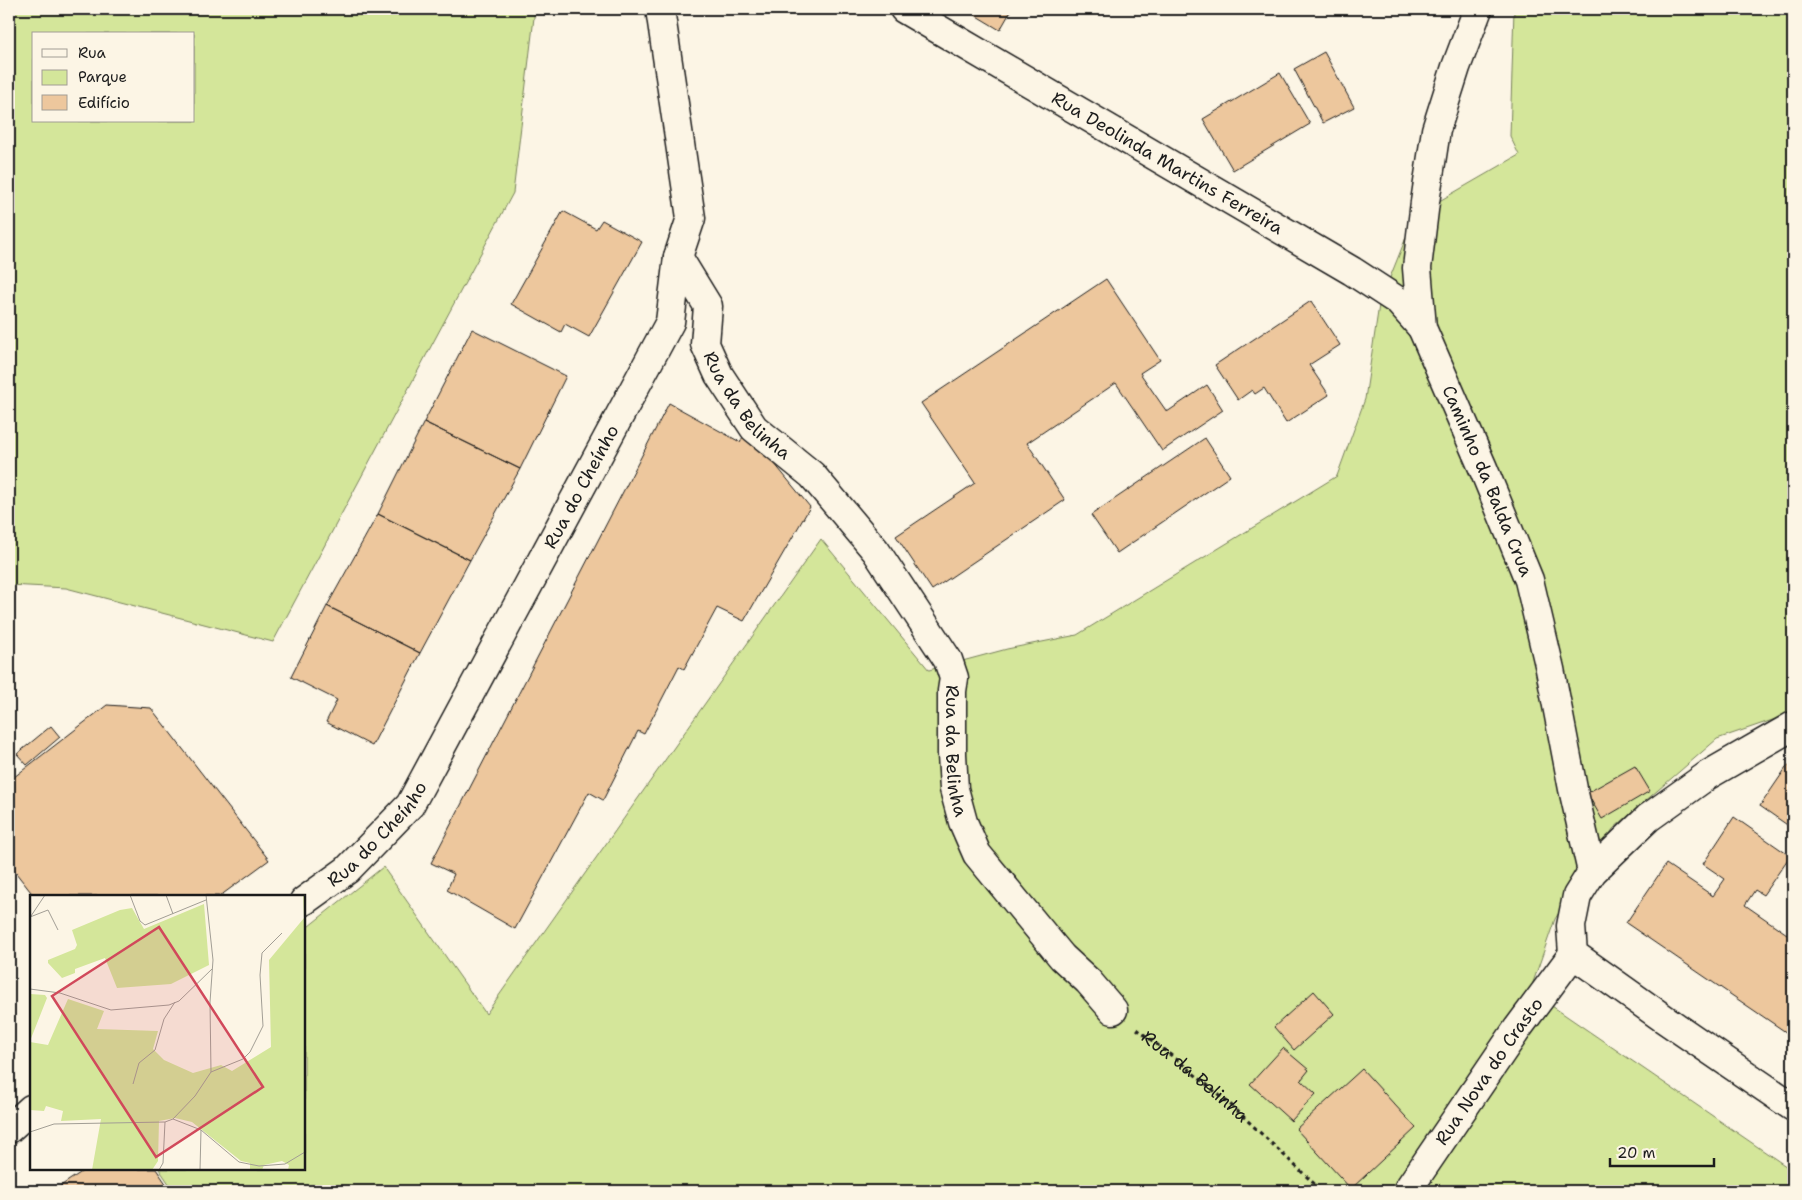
<svg xmlns="http://www.w3.org/2000/svg" width="1802" height="1200" viewBox="0 0 1802 1200" font-family="'Shantell Sans',sans-serif">
  <style>
    .green { fill: #d4e69a; stroke: #78815b; fill-rule: evenodd }
    .building { fill: #edc79d; stroke: #1c1c1c }
    .lines { fill: none; stroke-linecap: round; stroke-linejoin: round }
    .street-casing { stroke: #1c1c1c; stroke-width: 31 }
    .secondary-casing { stroke: #1c1c1c; stroke-width: 31 }
    .path { stroke: #1c1c1c; stroke-width: 3; stroke-dasharray: 4 4; stroke-linecap: butt }
    .street { stroke: #fcf5e5; stroke-width: 28 }
    .secondary { stroke: #fcf5e5; stroke-width: 28 }
    .labels { text-anchor: middle; dominant-baseline: central; stroke-width: 4; stroke-linejoin: round; paint-order: stroke }
    .street-label { font-size: 18px; fill: #1c1c1c; stroke: #fcf5e5 }
    .inset-road { fill: none; stroke: #a29e95; stroke-width: 1 }
    .view { fill: #d1495b; fill-opacity: 0.15; stroke: #d1495b; stroke-width: 2.5 }
    .inset-edge { fill: none; stroke: #1c1c1c; stroke-width: 2.5 }
  </style>
  <rect width="100%" height="100%" fill="#fcf5e5"/>
  <filter id="ink" filterUnits="userSpaceOnUse"><feTurbulence type="fractalNoise" baseFrequency=".02" numOctaves="2"/><feDisplacementMap in="SourceGraphic" scale="10" xChannelSelector="R" yChannelSelector="G"/><feConvolveMatrix kernelMatrix="1 2 1 2 8 2 1 2 1" color-interpolation-filters="sRGB"/></filter>
  <g filter="url(#ink)">
    <path class="green" d="M9,9H535L513,193L273,642L66,588L9,585ZM34,34H194V121H34Z
      M1514,9H1793V713L1717,739L1613,829L1555,919L1530,991L1793,1171V1191H174L159,1169H304V930L383,867L486,1014L821,539L929,670L1007,649L1077,635L1337,476L1365,399L1379,305L1415,215L1519,155L1510,136Z"/>
    <path class="building" d="M965,9H1012L1000,30Z
      M1324,52L1354,107L1323,123L1294,69Z
      M1280,73L1310,124L1233,170L1203,119Z
      M563,211L596,229L602,220L642,242L589,337L565,324L561,332L511,304Z
      M1106,279L1160,360L1140,373L1167,412L1207,385L1223,410L1162,451L1116,383L1027,443L1065,500L932,590L896,536L975,483L921,403Z
      M1311,301L1340,345L1309,365L1329,395L1286,423L1264,388L1255,394L1252,390L1238,400L1215,365Z
      M472,329L566,376L520,469L424,422Z
      M669,403L740,442L747,430L810,507L744,621L717,608L684,669L679,666L644,734L638,731L603,800L589,792L515,929L447,890L454,874L431,863Z
      M424,422L520,469L470,560L378,514Z
      M1205,438L1230,476L1117,553L1091,515Z
      M378,514L470,560L420,653L327,606Z
      M327,606L420,653L372,746L326,722L337,700L291,677Z
      M107,705L151,708L269,860L220,896H34L9,864V781Z
      M51,726L60,737L27,765L17,754Z
      M1788,765L1793,769V829L1760,806Z
      M1635,766L1650,791L1602,819L1587,793Z
      M1734,817L1790,856L1763,895L1755,890L1745,905L1787,934L1793,925V1037L1626,923L1666,864L1713,896L1725,879L1703,864Z
      M1314,991L1334,1014L1294,1050L1274,1027Z
      M1283,1048L1309,1070L1301,1080L1316,1094L1291,1121L1250,1084Z
      M1362,1069L1416,1128L1351,1189L1296,1129Z
      M86,1169H156L171,1191H53Z"/>
    <g class="lines">
      <defs>
        <g id="street">
          <path id="s2" d="M904,9L1352,271L1398,301L1422,328"/>
          <path id="s3" d="M1478,9L1456,67L1436,130L1425,202L1417,268L1422,328L1483,468L1529,580L1550,669L1573,789L1592,872"/>
          <path id="s4" d="M678,257L708,306L705,344L719,375L754,428L812,475L876,551L948,660L954,678L952,691V754L954,789L963,822L977,854L1062,957L1088,981L1113,1010"/>
          <path id="s5" d="M304,901L347,870L410,805L670,322L678,257L691,218L660,9"/>
          <path d="M9,1129L31,1109"/>
          <path id="s6" d="M1407,1191L1518,1028L1573,954"/>
        </g>
        <path id="secondary" d="M1793,726L1708,775L1648,818L1592,872L1577,896L1571,926L1573,954L1663,1018L1793,1107"/>
      </defs>
      <use href="#street" class="street-casing"/>
      <use href="#secondary" class="secondary-casing"/>
      <path class="path" id="s1" d="M1137,1029L1181,1063L1232,1106L1322,1191"/>
      <use href="#street" class="street"/>
      <use href="#secondary" class="secondary"/>
    </g>
  </g>
  <g class="labels">
    <g class="street-label">
      <text stroke="none"><textPath href="#s2" startOffset="305">Rua Deolinda Martins Ferreira</textPath></text>
      <text stroke="none"><textPath href="#s4" startOffset="171">Rua da Belinha</textPath></text>
      <text stroke="none"><textPath href="#s3" startOffset="494">Caminho da Balda Crua</textPath></text>
      <text stroke="none"><textPath href="#s5" startOffset="505">Rua do Cheínho</textPath></text>
      <text stroke="none"><textPath href="#s4" startOffset="590">Rua da Belinha</textPath></text>
      <text stroke="none"><textPath href="#s5" startOffset="100">Rua do Cheínho</textPath></text>
      <text stroke="none"><textPath href="#s6" startOffset="145">Rua Nova do Crasto</textPath></text>
      <text stroke="none"><textPath href="#s1" startOffset="75">Rua da Belinha</textPath></text>
    </g>
  </g>
  <g transform="translate(30 895)">
    <rect width="275" height="275" fill="#fcf5e5"/>
    <path d="M273,0H275V275H258L259,270L252,266L234,270L232,275H220V268L211,266L162,227L145,223L129,226L128,266L122,275H62L71,224L31,226L33,216L16,211L14,216L0,215V147L18,150L38,104L74,116L67,134L128,136L123,154L134,165L163,178L191,170L202,176L241,152L239,65L274,23ZM174,9L179,70L141,89L87,93L75,63L45,74V78L32,83L18,68V65L45,54L47,50L42,35L90,15L102,13L114,34ZM0,99L15,100L17,103L0,146Z" fill="#d4e69a"/>
    <path class="inset-road" d="M100,0L110,26L115,30L176,5M136,0L143,19M176,0L183,65L180,107L181,177M1,21L15,0M0,22L18,15L28,35M0,94L30,98L81,115L139,110L149,106L182,74M103,189L109,168L125,155L134,124L145,107M143,224L171,235L209,267L229,271L255,269L275,257M0,237L24,229L135,227L143,224L165,201L181,177L213,164L220,157L233,131L230,80L232,58L252,38M129,275L133,268L135,227M170,275L171,235"/>
    <path class="view" d="M129,32L233,192L126,262L22,101Z"/>
    <rect width="275" height="275" class="inset-edge"/>
  </g>
  <rect width="1802" height="1200" fill="none" stroke="#fcf5e5" stroke-width="30"/>
  <rect x="15" y="15" width="1772" height="1170" fill="none" stroke="#1c1c1c" stroke-width="2" filter="url(#ink)"/>
  <rect x="32" y="32" width="162" height="90" fill="#fcf5e5" stroke="#a29e95"/>
  <rect x="42" y="49" width="25" height="8" fill="#fcf5e5" stroke="#a29e95"/>
  <text x="78" y="58" font-size="15" fill="#1c1c1c">Rua</text>
  <rect x="42" y="70" width="25" height="15" fill="#d4e69a" stroke="#a29e95"/>
  <text x="78" y="82" font-size="15" fill="#1c1c1c">Parque</text>
  <rect x="42" y="95" width="25" height="15" fill="#edc79d" stroke="#a29e95"/>
  <text x="78" y="108" font-size="15" fill="#1c1c1c">Edifício</text>
  <path d="M1610 1158v8h104v-8" fill="none" stroke="#1c1c1c" stroke-width="2.5"/>
  <text x="1617" y="1158" font-size="15" fill="#1c1c1c" stroke="#fcf5e5" stroke-width="4" paint-order="stroke">20 m</text>
</svg>
